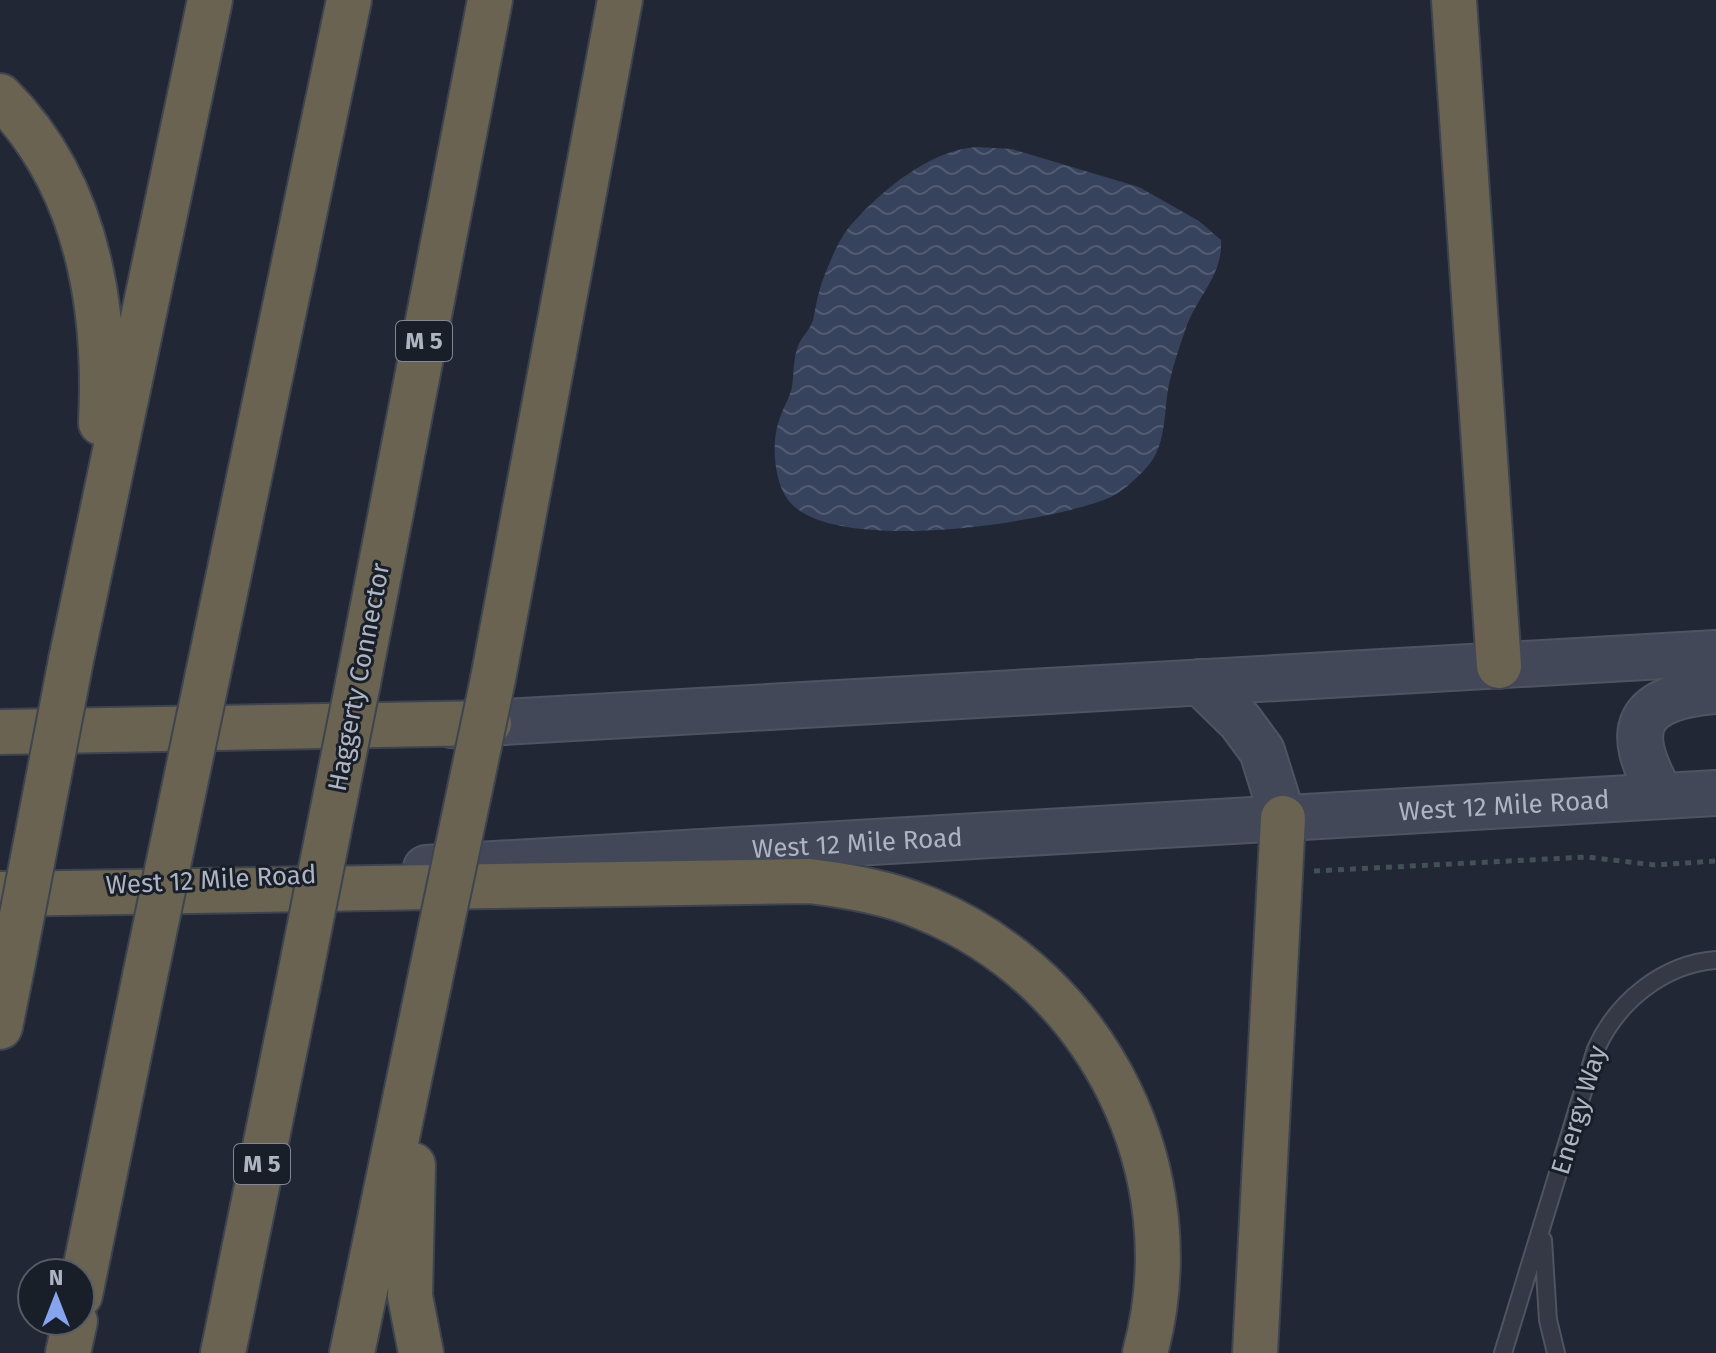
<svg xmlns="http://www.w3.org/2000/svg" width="1716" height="1353" viewBox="0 0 1716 1353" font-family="'Fira Sans',sans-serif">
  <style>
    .water { fill: url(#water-waves) }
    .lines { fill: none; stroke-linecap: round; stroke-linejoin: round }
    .service-casing { stroke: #4e5460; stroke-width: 20 }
    .secondary-casing { stroke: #4e5460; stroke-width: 48 }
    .motorway-casing { stroke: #3e444f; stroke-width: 48 }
    .path { stroke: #425155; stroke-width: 5; stroke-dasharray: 6 6; stroke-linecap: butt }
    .service { stroke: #343945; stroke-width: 16 }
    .secondary { stroke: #424858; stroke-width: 44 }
    .motorway { stroke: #6a6351; stroke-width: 44 }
    .motorway-bridge-casing { stroke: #3e444f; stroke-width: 48; stroke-linecap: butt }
    .motorway-bridge { stroke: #6a6351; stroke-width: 44 }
    .labels { text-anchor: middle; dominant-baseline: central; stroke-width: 6; stroke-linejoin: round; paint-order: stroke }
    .shield { fill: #191f29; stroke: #818794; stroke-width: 2 }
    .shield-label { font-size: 24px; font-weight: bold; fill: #aeb4c2 }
    .street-label { font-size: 26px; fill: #aeb4c2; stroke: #191f29 }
  </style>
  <defs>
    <pattern id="water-waves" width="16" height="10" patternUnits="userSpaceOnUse" patternTransform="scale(2)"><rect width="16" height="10" fill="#37435c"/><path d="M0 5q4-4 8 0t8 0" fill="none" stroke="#515c72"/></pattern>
  </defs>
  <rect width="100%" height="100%" fill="#212734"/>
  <path class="water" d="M976,147L1012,149L1139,187L1199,221L1221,240C1223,276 1197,296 1186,328C1180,345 1174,362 1170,380C1163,408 1168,443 1148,466C1138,477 1125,490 1111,497C1055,522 824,559 786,497C773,476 771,438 781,415C784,406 790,397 792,387C794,373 793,359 798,346C802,336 810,330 813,320C816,306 818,293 823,279C830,262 838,240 850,226C881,191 928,151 976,147Z"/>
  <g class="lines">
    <defs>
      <path id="service" d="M1543,1240L1548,1320L1556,1353
        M1503,1353L1596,1049C1617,1002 1663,964 1716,960"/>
      <g id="secondary">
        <path d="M1200,682L1240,721L1262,751L1283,818"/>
        <path d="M452,725L1716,653"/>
        <path d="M1662,796C1621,728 1637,697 1716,691"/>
        <path id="s1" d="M426,868L1716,793"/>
      </g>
      <path id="motorway" d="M1454,0L1499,666
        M0,96C87,183 107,305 101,423
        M71,660L210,0
        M208,674L349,0
        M493,679L620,0
        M358,683L490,0
        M0,732L489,723
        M0,894L809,881C850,886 890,893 927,909C1099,981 1194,1173 1145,1353
        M0,1027L13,962
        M413,1165L410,1296L421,1353
        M80,1295L145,976
        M68,1353L75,1321
        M223,1353L300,975
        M352,1353L429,984
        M1255,1353L1283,818"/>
    </defs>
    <use href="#service" class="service-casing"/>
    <use href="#secondary" class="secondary-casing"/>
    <use href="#motorway" class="motorway-casing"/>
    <path class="path" d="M1314,871L1587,857L1655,865L1716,861"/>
    <use href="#service" class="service"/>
    <use href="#secondary" class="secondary"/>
    <use href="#motorway" class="motorway"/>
    <defs>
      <path id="motorway-bridge" d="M13,962L71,660
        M300,975L358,683
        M145,976L208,674
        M429,984L493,679"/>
    </defs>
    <use href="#motorway-bridge" class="motorway-bridge-casing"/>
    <use href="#motorway-bridge" class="motorway-bridge"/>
  </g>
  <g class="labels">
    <g class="shield">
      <rect x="396" y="321" width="56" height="40" rx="6"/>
      <rect x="234" y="1144" width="56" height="40" rx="6"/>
    </g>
    <g class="shield-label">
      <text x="424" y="341">M 5</text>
      <text x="262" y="1164">M 5</text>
    </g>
    <g class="street-label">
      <text transform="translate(359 677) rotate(-79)">Haggerty Connector</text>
      <text stroke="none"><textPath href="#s1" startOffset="1080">West 12 Mile Road</textPath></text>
      <text stroke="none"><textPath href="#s1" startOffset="432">West 12 Mile Road</textPath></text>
      <text transform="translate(211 880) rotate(-3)">West 12 Mile Road</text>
      <text transform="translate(1579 1110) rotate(-73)">Energy Way</text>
    </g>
  </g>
  <g transform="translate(56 1297)"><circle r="38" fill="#191f29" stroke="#555b66" stroke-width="2"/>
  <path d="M0-6L14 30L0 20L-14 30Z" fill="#85a6ef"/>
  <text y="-12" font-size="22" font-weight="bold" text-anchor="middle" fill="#aeb4c2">N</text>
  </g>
</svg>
